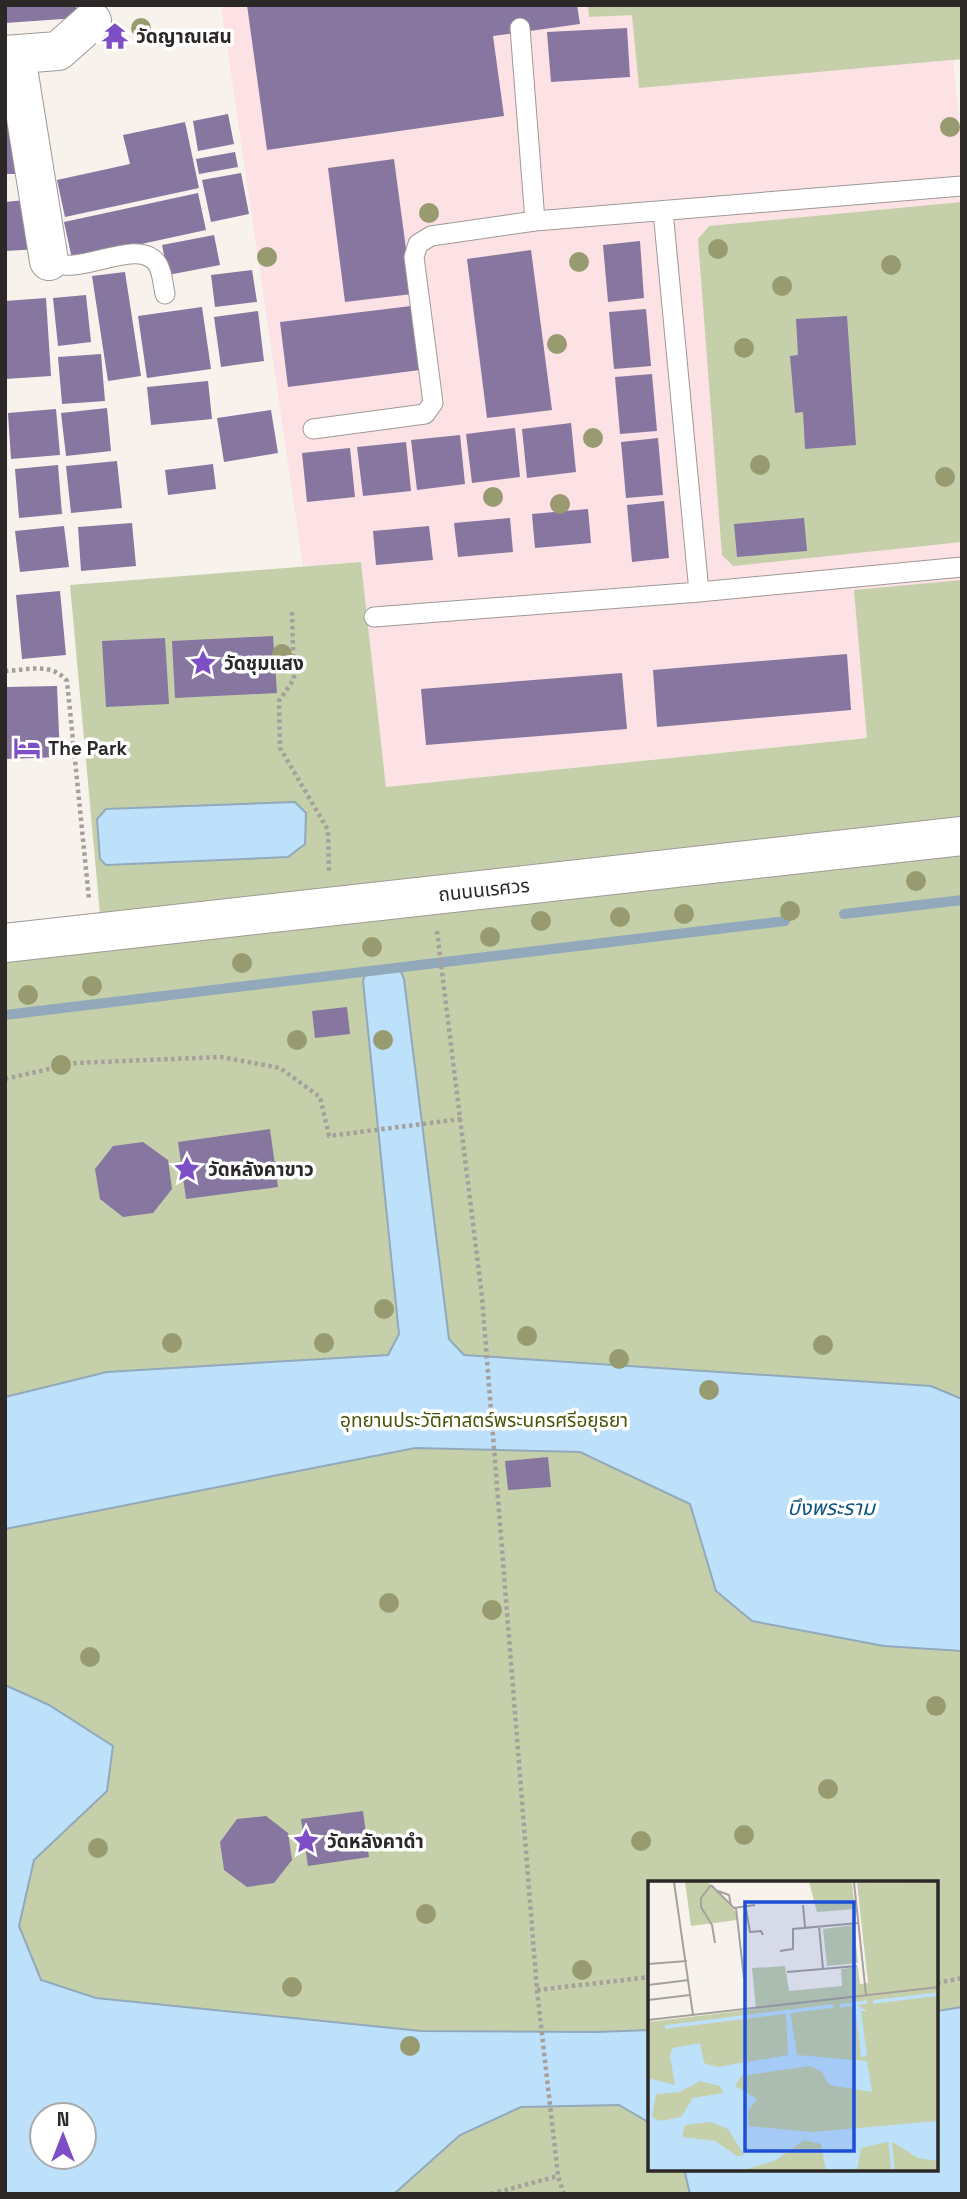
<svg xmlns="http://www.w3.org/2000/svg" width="967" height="2199" viewBox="0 0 967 2199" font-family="'Space Grotesk','Noto Sans Thai',sans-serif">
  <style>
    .education { fill: #fce1e5 }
    .green { fill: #c5d0aa; fill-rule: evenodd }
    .water { fill: #bde0fb; stroke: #91a9bb; stroke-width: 2; fill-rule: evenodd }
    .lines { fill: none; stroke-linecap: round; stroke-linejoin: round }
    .stream { stroke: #91a9bb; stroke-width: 10 }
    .building { fill: #8676a0 }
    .lane-casing { stroke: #9f9995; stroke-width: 21 }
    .street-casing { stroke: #9f9995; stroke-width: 40 }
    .secondary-casing { stroke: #9f9995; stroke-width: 40 }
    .path { stroke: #a5a09c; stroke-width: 4.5; stroke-dasharray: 3.5 3.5; stroke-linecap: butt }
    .lane { stroke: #fff; stroke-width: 19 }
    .street { stroke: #fff; stroke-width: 38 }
    .secondary { stroke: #fff; stroke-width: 38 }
    .tree { fill: #979b6f }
    .labels { text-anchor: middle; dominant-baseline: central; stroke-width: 7; stroke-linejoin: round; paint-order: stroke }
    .poi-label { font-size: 19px; font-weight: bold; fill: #2b2827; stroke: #fff; text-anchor: start }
    .street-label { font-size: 19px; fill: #2b2827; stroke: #fff }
    .park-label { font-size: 19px; fill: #475408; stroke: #fff }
    .water-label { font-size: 21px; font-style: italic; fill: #0e557f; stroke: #fff }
    .inset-river { fill: none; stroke: #bde0fb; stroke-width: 3.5 }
    .inset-road { fill: none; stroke: #a6a19e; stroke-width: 2 }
    .view { fill: #1d4ed8; fill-opacity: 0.15; stroke: #1d4ed8; stroke-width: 3.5 }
    .inset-edge { fill: none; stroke: #2b2827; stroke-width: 3.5 }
  </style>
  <rect width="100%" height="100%" fill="#f8f2ed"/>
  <path class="education" d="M221,5H962V59L953,61L962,145V728L386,787L361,562L303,566Z"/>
  <path class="green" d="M588,5H962V59L639,88L632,15L589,17Z
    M962,202V542L733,566L722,555L698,239L709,226Z
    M361,562L386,787L867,738L854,590L962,580V2194H5V959L103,947L70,585ZM650,1882H937V2169H650ZM42,2115H84V2157H42Z"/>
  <path class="water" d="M295,802L306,813L305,844L288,857L106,865L100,859L97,819L106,809Z
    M399,967L404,979L449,1339L464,1355L931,1386L962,1399V1651L884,1646L752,1621L716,1591L690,1504L580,1452L415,1448L5,1529V1397L107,1372L388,1355L399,1334L363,981L367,970Z
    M5,1685L49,1705L113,1746L107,1791L34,1860L19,1926L41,1980L96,1998L421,2031L597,2032L650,2030V2123L619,2105L521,2107L460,2135L394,2194H5ZM84,2115V2157H42V2115Z
    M962,2007V2194H690L684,2169H937V2011Z"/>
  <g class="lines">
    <path class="stream" d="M844,914L962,900
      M5,1015L785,921"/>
  </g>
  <path class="building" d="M5,5H76L77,18L5,23Z
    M247,5H577L580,24L493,36L504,116L267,150Z
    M627,28L630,77L551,82L547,32Z
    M16,114L18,174H5V115Z
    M228,114L234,144L198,151L193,121Z
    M185,122L199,188L65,217L57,180L130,164L123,135Z
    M235,152L238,167L199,174L196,159Z
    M394,159L412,294L345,302L328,168Z
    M241,173L249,214L211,222L202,180Z
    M198,193L206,230L72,259L64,222Z
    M35,199L39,249L5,251V202Z
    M214,235L220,265L168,275L162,245Z
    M640,241L644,298L608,302L603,245Z
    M531,250L552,410L487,418L467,259Z
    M252,270L257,302L215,307L211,275Z
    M125,272L141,376L108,381L92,276Z
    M86,295L91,342L58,346L53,298Z
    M46,298L51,376L5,379V301Z
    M411,306L420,370L288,387L280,322Z
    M202,307L211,369L147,378L138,316Z
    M646,309L651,366L614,369L609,312Z
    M258,311L264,361L221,367L214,317Z
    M847,316L856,445L805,449L803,412L795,413L790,356L798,355L796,319Z
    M101,354L105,401L62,404L58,357Z
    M652,374L657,431L620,434L615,377Z
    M208,381L212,419L151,425L147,387Z
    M107,408L111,451L66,456L61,413Z
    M56,409L60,455L11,459L8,413Z
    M271,410L278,453L224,462L217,418Z
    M571,423L576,472L527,478L522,429Z
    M515,428L520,477L472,483L466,434Z
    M460,435L465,484L417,490L411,440Z
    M658,438L663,495L626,498L621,442Z
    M406,442L411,491L363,496L357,447Z
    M350,448L355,497L307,502L302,453Z
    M117,461L122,508L71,513L66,466Z
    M213,464L216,489L168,495L165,470Z
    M58,465L62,514L19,518L15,469Z
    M664,501L669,558L632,562L627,505Z
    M588,509L591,543L535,548L532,514Z
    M510,518L513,552L458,557L454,523Z
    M804,518L807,551L737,557L734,524Z
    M132,523L136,566L81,571L78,527Z
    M64,526L69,567L20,572L15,531Z
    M429,526L433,560L376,565L373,531Z
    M60,591L66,655L22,659L16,595Z
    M273,636L277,693L175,698L172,641Z
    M165,638L169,704L106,707L102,641Z
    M847,654L851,710L657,727L653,670Z
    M622,673L627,729L426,745L421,689Z
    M57,686L60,757L5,759V687Z
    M347,1007L350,1034L315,1038L312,1011Z
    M270,1129L278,1187L186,1199L178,1142Z
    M143,1142L168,1160L172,1189L153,1213L123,1217L100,1199L95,1169L113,1146Z
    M548,1457L551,1487L508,1490L505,1461Z
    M363,1811L369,1857L308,1866L301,1819Z
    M266,1816L288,1833L292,1860L274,1883L247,1887L224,1870L220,1842L237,1819Z"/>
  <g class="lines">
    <defs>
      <path id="lane" d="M520,28L535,221
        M663,211L699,592
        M49,261C79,278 135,237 156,262C162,269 163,284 165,294
        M313,429L425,414L433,403L414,257L418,244L431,236L535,221L962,186
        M374,617L699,592L962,567"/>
      <path id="street" d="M5,55L58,51L92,21
        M16,56L49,261"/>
      <path id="secondary" d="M5,943L962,836"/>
    </defs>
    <use href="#lane" class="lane-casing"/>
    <use href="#street" class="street-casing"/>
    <use href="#secondary" class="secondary-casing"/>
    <path class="path" d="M292,612L294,679L279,701L280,748L328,830L329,871
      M5,671C27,670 52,662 67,681L89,899
      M437,931L482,1297L537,1990L558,2176L564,2194
      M5,1079L75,1063L221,1057L280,1068L320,1097L329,1136L461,1119
      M937,1983L962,1978
      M537,1990L650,1977
      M491,2194L558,2176"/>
    <use href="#lane" class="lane"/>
    <use href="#street" class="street"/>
    <use href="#secondary" class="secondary"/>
  </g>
  <g class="tree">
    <circle cx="141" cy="28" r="10"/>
    <circle cx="950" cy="127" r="10"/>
    <circle cx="429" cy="213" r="10"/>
    <circle cx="718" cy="249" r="10"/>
    <circle cx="267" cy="257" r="10"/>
    <circle cx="579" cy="262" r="10"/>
    <circle cx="891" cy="265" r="10"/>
    <circle cx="782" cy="286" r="10"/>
    <circle cx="557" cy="344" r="10"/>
    <circle cx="744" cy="348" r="10"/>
    <circle cx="593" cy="438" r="10"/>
    <circle cx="760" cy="465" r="10"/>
    <circle cx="945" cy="477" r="10"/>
    <circle cx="493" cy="497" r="10"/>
    <circle cx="560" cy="504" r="10"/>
    <circle cx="282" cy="654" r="10"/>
    <circle cx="916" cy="881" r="10"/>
    <circle cx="790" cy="911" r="10"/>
    <circle cx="684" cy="914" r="10"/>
    <circle cx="620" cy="917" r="10"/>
    <circle cx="541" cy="921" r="10"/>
    <circle cx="490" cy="937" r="10"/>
    <circle cx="372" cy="947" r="10"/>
    <circle cx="242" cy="963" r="10"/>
    <circle cx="92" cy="986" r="10"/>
    <circle cx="28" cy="995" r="10"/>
    <circle cx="297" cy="1040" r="10"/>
    <circle cx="383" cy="1040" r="10"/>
    <circle cx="61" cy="1065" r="10"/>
    <circle cx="384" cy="1309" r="10"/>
    <circle cx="527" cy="1336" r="10"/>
    <circle cx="172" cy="1343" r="10"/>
    <circle cx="324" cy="1343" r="10"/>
    <circle cx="823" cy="1345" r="10"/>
    <circle cx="619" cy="1359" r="10"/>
    <circle cx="709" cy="1390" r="10"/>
    <circle cx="389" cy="1603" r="10"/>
    <circle cx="492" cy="1610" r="10"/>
    <circle cx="90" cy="1657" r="10"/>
    <circle cx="936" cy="1706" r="10"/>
    <circle cx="828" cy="1789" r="10"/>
    <circle cx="744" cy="1835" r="10"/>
    <circle cx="641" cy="1841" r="10"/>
    <circle cx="98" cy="1848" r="10"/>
    <circle cx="426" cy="1914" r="10"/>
    <circle cx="582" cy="1970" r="10"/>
    <circle cx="292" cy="1987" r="10"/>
    <circle cx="410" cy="2046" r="10"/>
  </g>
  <defs>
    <symbol id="temple-bare" viewBox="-9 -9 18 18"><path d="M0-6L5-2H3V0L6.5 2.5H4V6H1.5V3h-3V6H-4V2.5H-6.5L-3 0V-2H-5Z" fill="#7e4ec6" stroke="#fff" stroke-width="2.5" paint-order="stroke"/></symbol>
    <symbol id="sight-bare" viewBox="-9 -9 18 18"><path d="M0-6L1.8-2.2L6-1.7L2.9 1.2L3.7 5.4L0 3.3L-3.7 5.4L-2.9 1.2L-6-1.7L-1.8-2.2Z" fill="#7e4ec6" stroke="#fff" stroke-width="2.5" paint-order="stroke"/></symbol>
    <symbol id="hotel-bare" viewBox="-9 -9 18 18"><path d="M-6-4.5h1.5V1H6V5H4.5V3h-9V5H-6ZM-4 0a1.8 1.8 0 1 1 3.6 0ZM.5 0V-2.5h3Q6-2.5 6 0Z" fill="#7e4ec6" stroke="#fff" stroke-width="2.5" paint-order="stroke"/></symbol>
  </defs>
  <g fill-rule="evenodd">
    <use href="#temple-bare" x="96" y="17" width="38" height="38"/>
    <use href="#sight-bare" x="184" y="644" width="38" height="38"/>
    <use href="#hotel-bare" x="8" y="729" width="38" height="38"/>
    <use href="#sight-bare" x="168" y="1150" width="38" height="38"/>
    <use href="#sight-bare" x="287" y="1822" width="38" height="38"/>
  </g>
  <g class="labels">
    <g class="poi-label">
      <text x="136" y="36">วัดญาณเสน</text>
      <text x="224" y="663">วัดชุมแสง</text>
      <text x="48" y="748">The Park</text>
      <text x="208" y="1169">วัดหลังคาขาว</text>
      <text x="327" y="1841">วัดหลังคาดำ</text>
    </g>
    <g class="street-label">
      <text transform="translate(484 890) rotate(-6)">ถนนนเรศวร</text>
    </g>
    <g class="park-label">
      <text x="484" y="1420">อุทยานประวัติศาสตร์พระนครศรีอยุธยา</text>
    </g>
    <g class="water-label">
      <text x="831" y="1507">บึงพระราม</text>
    </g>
  </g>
  <g transform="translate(648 1881)">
    <rect width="290" height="290" fill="#f8f2ed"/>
    <path d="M37,1H60L88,31L89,39L43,45ZM161,1H204L207,28L169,31ZM290,1V290H0V141L108,128L104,87L137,85L141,110L194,105L193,88L210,86L212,103L220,102L209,2ZM206,44L210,82L179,85L175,48Z" fill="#c5d0aa"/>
    <path d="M207,123L219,130H213L219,175L213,176ZM142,130L149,174L219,180L224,211L181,204L174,191L162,185L93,195L87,205L109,218L100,231L101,245L164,251L290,240V280L270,277L243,260L213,267L209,290H178L173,263L156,259L128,279L93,290H1L0,197L27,204L22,174L25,167L52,162L56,182L69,186L140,174L138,132ZM52,200L72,205L75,212L45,217L33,236L12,240L4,236L8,213L32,211ZM63,241L80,248L96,274L89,275L67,260L34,256L37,244Z" fill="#bde0fb" fill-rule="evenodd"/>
    <path class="inset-river" d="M225,121L291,113M192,125L219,121M17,146L185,125M242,259L245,290"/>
    <path class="inset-road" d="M26,1L45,134M206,1L218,114M63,4L53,17V26L64,44L67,62M63,4L86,27L107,24M70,10L81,14L83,25M155,24L157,46M88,27L96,97M98,28L102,51L113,50L115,54M171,45L175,88M132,70L145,68V48L210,42M0,83L39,80M139,91L209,85M0,104L41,99M0,119L42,114M0,139L291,106"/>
    <path class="view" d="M97,21H206V270H97Z"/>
    <rect width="290" height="290" class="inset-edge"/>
  </g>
  <rect width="967" height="2199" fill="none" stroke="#2b2827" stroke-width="14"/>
  <g transform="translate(63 2136)"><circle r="33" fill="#ffffff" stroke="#aaa9a9" stroke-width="2"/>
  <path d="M0-5L12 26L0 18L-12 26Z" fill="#7e4ec6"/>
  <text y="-10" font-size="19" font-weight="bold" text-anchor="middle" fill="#2b2827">N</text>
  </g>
</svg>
